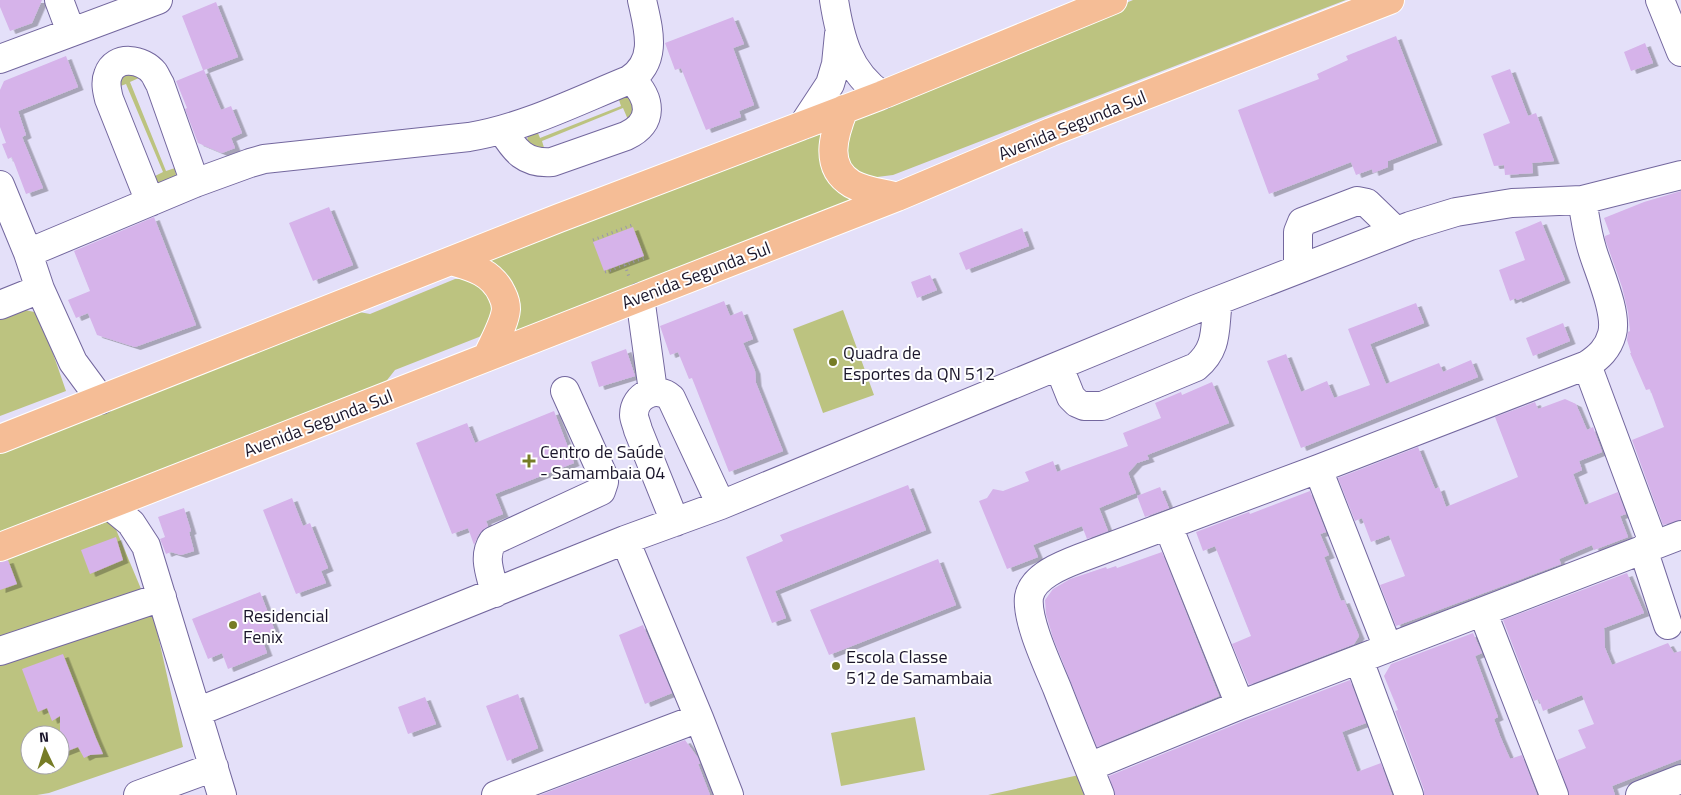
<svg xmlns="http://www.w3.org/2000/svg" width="1681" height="795" viewBox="0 0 1681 795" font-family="'Titillium Web',sans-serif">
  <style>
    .green { fill: #bcc380; fill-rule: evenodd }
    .building { fill: #d6b3ea; filter: url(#shadow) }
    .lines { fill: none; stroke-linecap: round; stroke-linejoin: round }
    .minor-casing { stroke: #73679e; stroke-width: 30 }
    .major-casing { stroke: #fff; stroke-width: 30 }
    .path { stroke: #9994ac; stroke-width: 3; stroke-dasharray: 1 4; stroke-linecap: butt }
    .minor { stroke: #fff; stroke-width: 28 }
    .major { stroke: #f5bd96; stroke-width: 28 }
    .poi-dot { fill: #767c26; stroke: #fff; stroke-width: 2 }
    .labels { text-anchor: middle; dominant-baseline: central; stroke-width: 4; stroke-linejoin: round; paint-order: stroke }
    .street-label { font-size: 18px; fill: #1b162b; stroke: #fff }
    .poi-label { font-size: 18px; fill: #1b162b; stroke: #fff; text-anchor: start }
  </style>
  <defs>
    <filter id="shadow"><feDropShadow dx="5.5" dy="3" stdDeviation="0" flood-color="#0004"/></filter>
  </defs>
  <rect width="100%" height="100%" fill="#e4e0f9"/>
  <path class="green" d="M1133,0H1346L893,175L869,178L852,174L842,137L845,122Z
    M122,71L141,77L130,82L166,171L175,168L176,175L175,179L158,184L153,177L163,172L126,84L115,88Z
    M626,93L636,107L629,122L623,108L542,141L545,151L528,145C526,136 529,133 535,126L540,138L621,106L617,94Z
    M827,124C810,167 828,172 857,199L507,336L478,261Z
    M455,279H467L477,281L494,303L488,330L479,337L395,370L384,384L0,536V449L354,311L370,314Z
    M25,310L39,313L66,391L0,416V317Z
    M843,310L874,395L823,413L793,329Z
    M112,520L155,622L183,747L49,793L37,795H0V562ZM30,735H60V765H30Z
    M915,717L925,770L841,786L831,733Z
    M1079,775L1089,795H988Z"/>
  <path class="building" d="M0,0H42L32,23L10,31L0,7Z
    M216,2L238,57L204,70L221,110L231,106L242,133L231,138L235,148L222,153L198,143L185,109L187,108L176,81L203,70L182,16Z
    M733,17L744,44L733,48L754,105L739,111L741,117L706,130L681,68L675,70L665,43Z
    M1396,36L1437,142L1388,161V167L1373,173L1372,169L1356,175L1351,162L1269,194L1238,110L1319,79L1317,74L1348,60L1346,56Z
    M1645,43L1653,63L1631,71L1624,52Z
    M66,56L78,87L18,111L26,135L22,137L43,188L26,194L12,157L8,159L2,144L6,143L0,127V90L4,81Z
    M1510,69L1528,116L1536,113L1554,161L1532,163L1533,173L1505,175L1504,165L1494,166L1483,134L1510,123L1491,76Z
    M1681,191V520L1663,525L1632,440L1664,427L1650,389L1646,390L1630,353H1631L1627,340L1628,332L1630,331L1628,312L1622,287L1605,239V236L1610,234L1604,218L1644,202Z
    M329,207L353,265L313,281L289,223Z
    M154,217L196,325L135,347L97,335L88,313L76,318L68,300L90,291L74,251Z
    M1541,221L1565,280L1517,300L1516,298L1510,301L1499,270L1525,260L1515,232Z
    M633,227L644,256L604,271L593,242Z
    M1022,228L1029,246L966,270L959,253Z
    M930,275L937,290L917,298L911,282Z
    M724,301L730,316L742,311L753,339L743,343L755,371L756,383L783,451L729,472L692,378L689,379L678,352L670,355L660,326Z
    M1416,303L1424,323L1370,344L1386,384L1439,363L1443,372L1471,360L1478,377L1301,448L1267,361L1286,354L1301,392L1327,381L1334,398L1370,385L1348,329Z
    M1563,323L1570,341L1533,356L1526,338Z
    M626,349L635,376L599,387L591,362Z
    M1212,382L1229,423L1147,455L1149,459L1137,463L1128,473L1136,493L1099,508L1108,531L1087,539L1082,526L1033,545L1038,557L1007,569L979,501L987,498L993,489L1003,491L1029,481L1025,472L1053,461L1057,472L1128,446L1123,433L1161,418L1155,403L1181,392L1182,395Z
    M1565,399L1576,404L1587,430L1593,427L1602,452L1579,461L1582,470L1573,474L1585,505L1618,492L1626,514L1620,516L1628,537L1594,550L1592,545L1559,559L1561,564L1396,626L1380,585L1405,576L1389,535L1371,542L1362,518L1355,521L1338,478L1418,447L1435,489L1439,487L1446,507L1518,477L1495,417L1535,402L1538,409Z
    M554,411L574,463L495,494L503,514L486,521L488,526L479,534L474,545L468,528L452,534L416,443L467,423L475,443Z
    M908,485L926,530L775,591L786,618L772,623L746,557L783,541L780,535Z
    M1160,487L1169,508L1145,517L1137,496Z
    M1310,491L1326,532L1320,534L1329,555L1324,557L1341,601L1344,600L1359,636L1354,644L1249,685L1232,644L1251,636L1215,546L1203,551L1196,532L1249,512L1250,514Z
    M292,498L303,526L310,523L328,568L321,571L326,583L296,594L263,510Z
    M184,508L191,531L189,532L194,551L181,555L171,552L166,554L160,539L165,537L158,517Z
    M116,537L123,560L90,574L81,550Z
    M1162,552L1219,696L1097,747L1053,638L1046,614L1045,600L1053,589L1070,579L1106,567L1107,569L1116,566L1117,568Z
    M938,559L956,605L829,655L810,610Z
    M8,560L17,584L0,590V562Z
    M1627,573L1644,613L1604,628L1605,648L1612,665L1668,643L1674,653L1681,651V759L1612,786L1615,795H1569L1557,760L1586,748L1578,730L1594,724L1582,695L1543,711L1539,699L1534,701L1503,620Z
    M260,592L275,631L261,637L267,653L228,669L222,653L208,659L192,619Z
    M643,625L672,693L645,704L619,635Z
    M1473,633L1482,653L1475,656L1498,717L1494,719L1500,736L1510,759L1522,755L1537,795H1424V790L1395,711L1398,710L1384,676L1391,664Z
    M63,654L96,738L103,754L90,755L84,758L78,747L60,754V716L52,721L47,708L38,712L31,693L22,669Z
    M1350,680L1366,723L1342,732L1357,772L1381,763L1392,795H1115L1109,776L1246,720Z
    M518,694L538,748L507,761L486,706Z
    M425,697L436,724L408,734L398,707Z
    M685,740L698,758L700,764H698L710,795H540Z"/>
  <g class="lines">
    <defs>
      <path id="minor" d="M59,0L71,32
        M834,0C840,38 848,72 882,95
        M1660,0L1681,52
        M0,59L158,0
        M803,125L830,84L836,64L839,34
        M502,130C515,151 525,164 552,162L626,136C655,123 651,98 631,79
        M0,185L28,253L40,289L73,362L101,400
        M150,202L109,99C107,91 105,82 108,75C115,54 143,59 154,73C156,76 158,81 160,84L195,183
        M28,253L195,183L250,163L264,159L469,137C524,128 577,101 629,80C659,61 648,28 642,0
        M1298,269V232L1302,222L1357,201L1367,203L1396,231
        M640,297L653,391
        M0,305L40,289
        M1587,365L1654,545
        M1059,367L1071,397L1077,403L1084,406H1102L1196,367C1219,348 1214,328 1218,301
        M1318,469L1388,648
        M109,505L131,523L146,546L222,795
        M675,522L638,430C637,425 634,419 634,415C634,395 657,385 671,398L721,505
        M1168,526L1240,705
        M625,540L699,718
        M1643,549L1668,625
        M495,593C491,575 482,557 493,541L601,491L604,482L602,473L565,391
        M1483,613L1554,795
        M0,651L162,597
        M1359,660L1409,795
        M197,712L625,540L721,505L1196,309L1410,226L1456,212L1512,203L1582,200
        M1089,767L1240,705L1681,535
        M138,795L214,767
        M496,795L699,718L729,795
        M1100,795C1086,760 1071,724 1057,688C1048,666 1026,620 1029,597C1033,575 1065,564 1083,557L1318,469L1587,365C1599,357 1608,349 1612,334C1618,313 1598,270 1592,249C1587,233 1585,216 1582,200L1681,175
        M1640,795L1681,779"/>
      <path id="major" d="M844,109C834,134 823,167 852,184C864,191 883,193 897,197
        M451,261C472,267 492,272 502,294C504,298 506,303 506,309C505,323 493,343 487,357
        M0,439L559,218L882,95L1113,0
        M0,547L109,505L751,254L897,197L1051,132L1390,0"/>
    </defs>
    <use href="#minor" class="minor-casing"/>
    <use href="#major" class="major-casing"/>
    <path class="path" d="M593,240L632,225
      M625,265L629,277
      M605,272L644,258"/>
    <use href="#minor" class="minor"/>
    <use href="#major" class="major"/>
  </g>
  <g class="poi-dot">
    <circle cx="833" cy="362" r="5"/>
    <path d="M526.5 453.5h5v5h5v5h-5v5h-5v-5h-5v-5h5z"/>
    <circle cx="233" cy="625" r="5"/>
    <circle cx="836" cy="666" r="5"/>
  </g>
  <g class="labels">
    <g class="street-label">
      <text transform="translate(1072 125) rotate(-22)">Avenida Segunda Sul</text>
      <text transform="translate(696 275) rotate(-21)">Avenida Segunda Sul</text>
      <text transform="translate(318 423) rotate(-21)">Avenida Segunda Sul</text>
    </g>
    <g class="poi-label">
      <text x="843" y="352">Quadra de<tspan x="843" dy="21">Esportes da QN 512</tspan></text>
      <text x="540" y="451">Centro de Saúde<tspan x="540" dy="21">- Samambaia 04</tspan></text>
      <text x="243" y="615">Residencial<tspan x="243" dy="21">Fenix</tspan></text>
      <text x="846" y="656">Escola Classe<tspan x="846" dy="21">512 de Samambaia</tspan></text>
    </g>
  </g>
  <g transform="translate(45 750) rotate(356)"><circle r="24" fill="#ffffff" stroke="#a4a2aa"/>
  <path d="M0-4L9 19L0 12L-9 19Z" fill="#767c26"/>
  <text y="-8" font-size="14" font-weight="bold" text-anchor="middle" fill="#1b162b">N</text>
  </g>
</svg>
